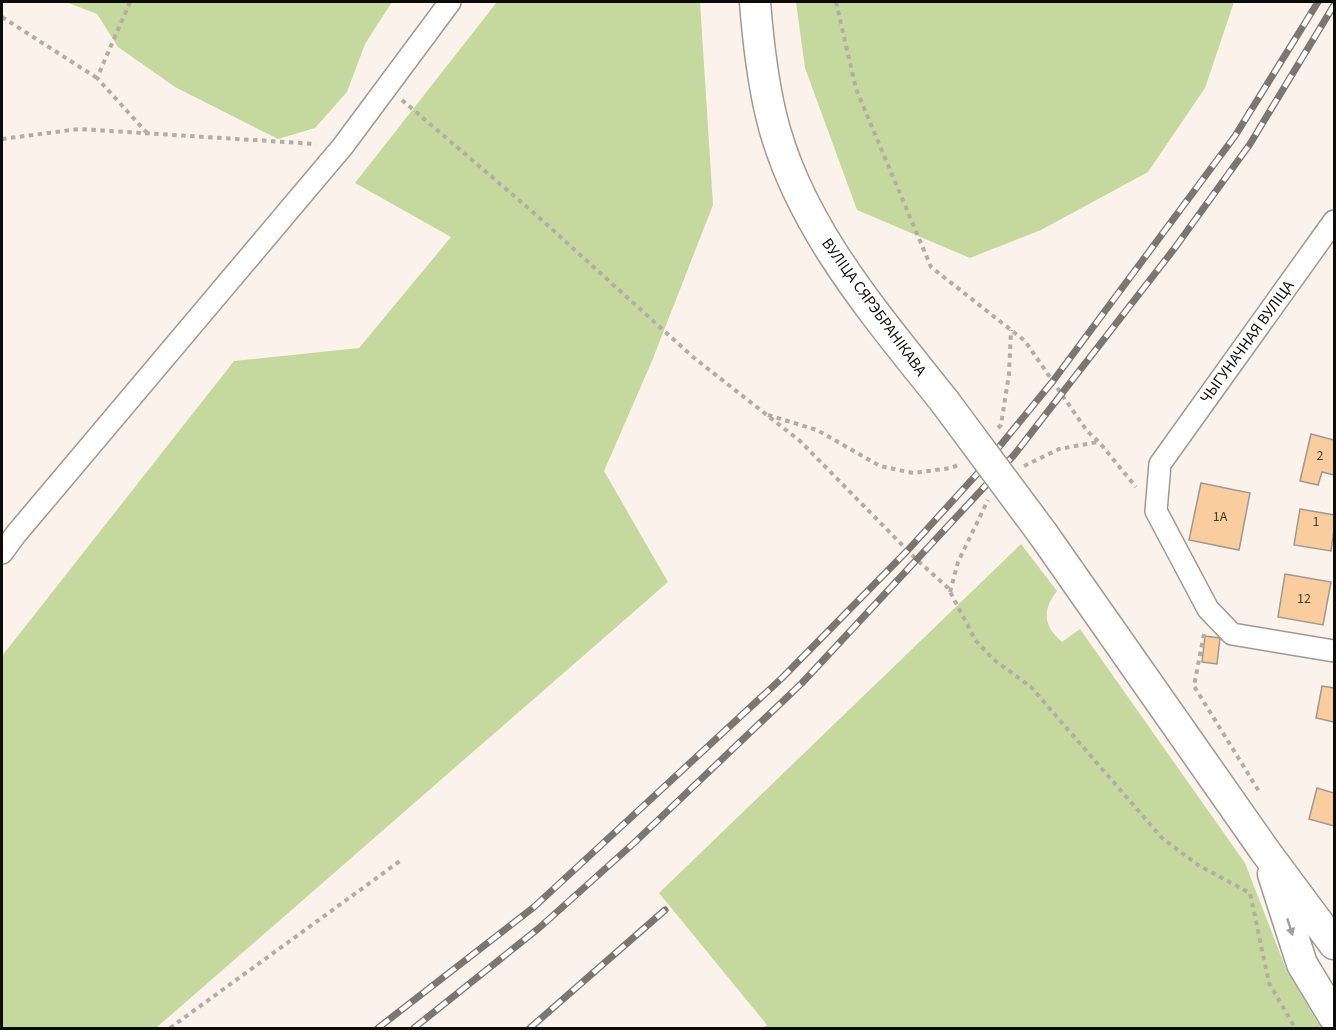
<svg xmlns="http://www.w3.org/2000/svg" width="1336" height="1030" viewBox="0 0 1336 1030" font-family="'Source Sans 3',sans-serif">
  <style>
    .green { fill: #c5d99e }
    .building { fill: #f9cd9e; stroke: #a09891; stroke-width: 1.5 }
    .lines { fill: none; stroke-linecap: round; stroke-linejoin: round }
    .street-casing { stroke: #a09991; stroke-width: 24 }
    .secondary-casing { stroke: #a09991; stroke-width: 33 }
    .path { stroke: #b3ada6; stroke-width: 4; stroke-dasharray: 4.5 4.5; stroke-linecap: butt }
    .street { stroke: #fff; stroke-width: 21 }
    .secondary { stroke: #fff; stroke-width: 30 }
    .rail-casing { stroke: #7b7671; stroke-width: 7 }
    .rail { stroke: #fff; stroke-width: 4.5; stroke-dasharray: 14; stroke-linecap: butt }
    .secondary-bridge-casing { stroke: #a09991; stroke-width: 33; stroke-linecap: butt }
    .secondary-bridge { stroke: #fff; stroke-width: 30 }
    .oneway { fill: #9f9e9d }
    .labels { text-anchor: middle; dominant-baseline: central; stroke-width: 4.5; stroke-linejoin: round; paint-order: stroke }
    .number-label { font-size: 14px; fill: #493c2e }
    .street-label { font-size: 16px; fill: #0e0c09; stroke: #fff }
  </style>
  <rect width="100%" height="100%" fill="#fbf3eb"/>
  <path class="green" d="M66,2H392L365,44L347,92L315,128L278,139L175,87L118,47L97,14Z
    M497,2H700L713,205L652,361L604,471L668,582L156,1028H2V656L234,361L359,348L451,237L355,183Z
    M796,2H1234L1205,88L1148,172L1041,230L970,258L857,210L805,68Z
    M1021,544L1057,591C1042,611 1043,625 1062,642L1080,629L1245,863L1286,969L1321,1028H762L767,1025L659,893Z"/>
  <path class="building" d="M1311,434L1334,440V475L1322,472L1318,485L1300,481Z
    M1201,483L1250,493L1239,550L1189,540Z
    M1300,509L1334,515V530L1331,551L1294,545Z
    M1285,574L1331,582L1323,625L1278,617Z
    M1205,636L1220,638L1217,664L1202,662Z
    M1322,686L1334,688V722L1316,718Z
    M1317,788L1334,793V826L1309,819Z"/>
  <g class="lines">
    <defs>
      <path id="street" d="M1334,221L1160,464L1156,511L1208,609L1232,634L1334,651
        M2,553L16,534L343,146L450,2"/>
      <path id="secondary" d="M755,2C758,40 762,77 771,115C797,225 876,315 945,402
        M1043,534L1265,851L1334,944
        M1273,874L1302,964L1334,1017"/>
    </defs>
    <use href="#street" class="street-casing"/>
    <use href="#secondary" class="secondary-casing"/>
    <path class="path" d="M130,2L97,78L147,133
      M836,2L856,89L931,267L1025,341L1087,431L1099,442L1136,487
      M2,17L97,78
      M402,100L534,213L693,357L800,441L917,560L948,588L976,641L993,659L1031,687L1162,838L1198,865L1250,893L1269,983L1295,1028
      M2,139L79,129L316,144
      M768,415L817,430L880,466L913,473L951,468L960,464
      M998,428L1001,425L1009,374L1011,330
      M1024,466L1059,449L1098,442
      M950,592L958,562L988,500
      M1204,634L1194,686L1260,793
      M170,1028L400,861"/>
    <use href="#street" class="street"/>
    <use href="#secondary" class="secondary"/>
    <defs>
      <path id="rail" d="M378,1028L534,907L782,678L908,550L977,474L1053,381L1235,136L1318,2
        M414,1028L539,928L634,843L802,683L1014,455L1174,249L1250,144L1334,5
        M530,1028L665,910"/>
    </defs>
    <use href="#rail" class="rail-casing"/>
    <use href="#rail" class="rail"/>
    <defs>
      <path id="secondary-bridge" d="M945,402L1043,534"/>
    </defs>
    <use href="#secondary-bridge" class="secondary-bridge-casing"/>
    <use href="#secondary-bridge" class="secondary-bridge"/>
  </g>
  <defs><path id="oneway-solid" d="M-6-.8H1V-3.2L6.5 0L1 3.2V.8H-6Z" transform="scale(1.5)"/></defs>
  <use class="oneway" href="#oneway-solid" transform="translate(1290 927) rotate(72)"/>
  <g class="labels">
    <g class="number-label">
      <text x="1320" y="456">2</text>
      <text x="1220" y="517">1А</text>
      <text x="1316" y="522">1</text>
      <text x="1304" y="599">12</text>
    </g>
    <g class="street-label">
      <text transform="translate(874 307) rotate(54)">ВУЛІЦА СЯРЭБРАНІКАВА</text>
      <text transform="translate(1247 342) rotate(-54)">ЧЫГУНАЧНАЯ ВУЛІЦА</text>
    </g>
  </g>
  <rect width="1336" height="1030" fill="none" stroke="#0e0c09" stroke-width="6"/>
</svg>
